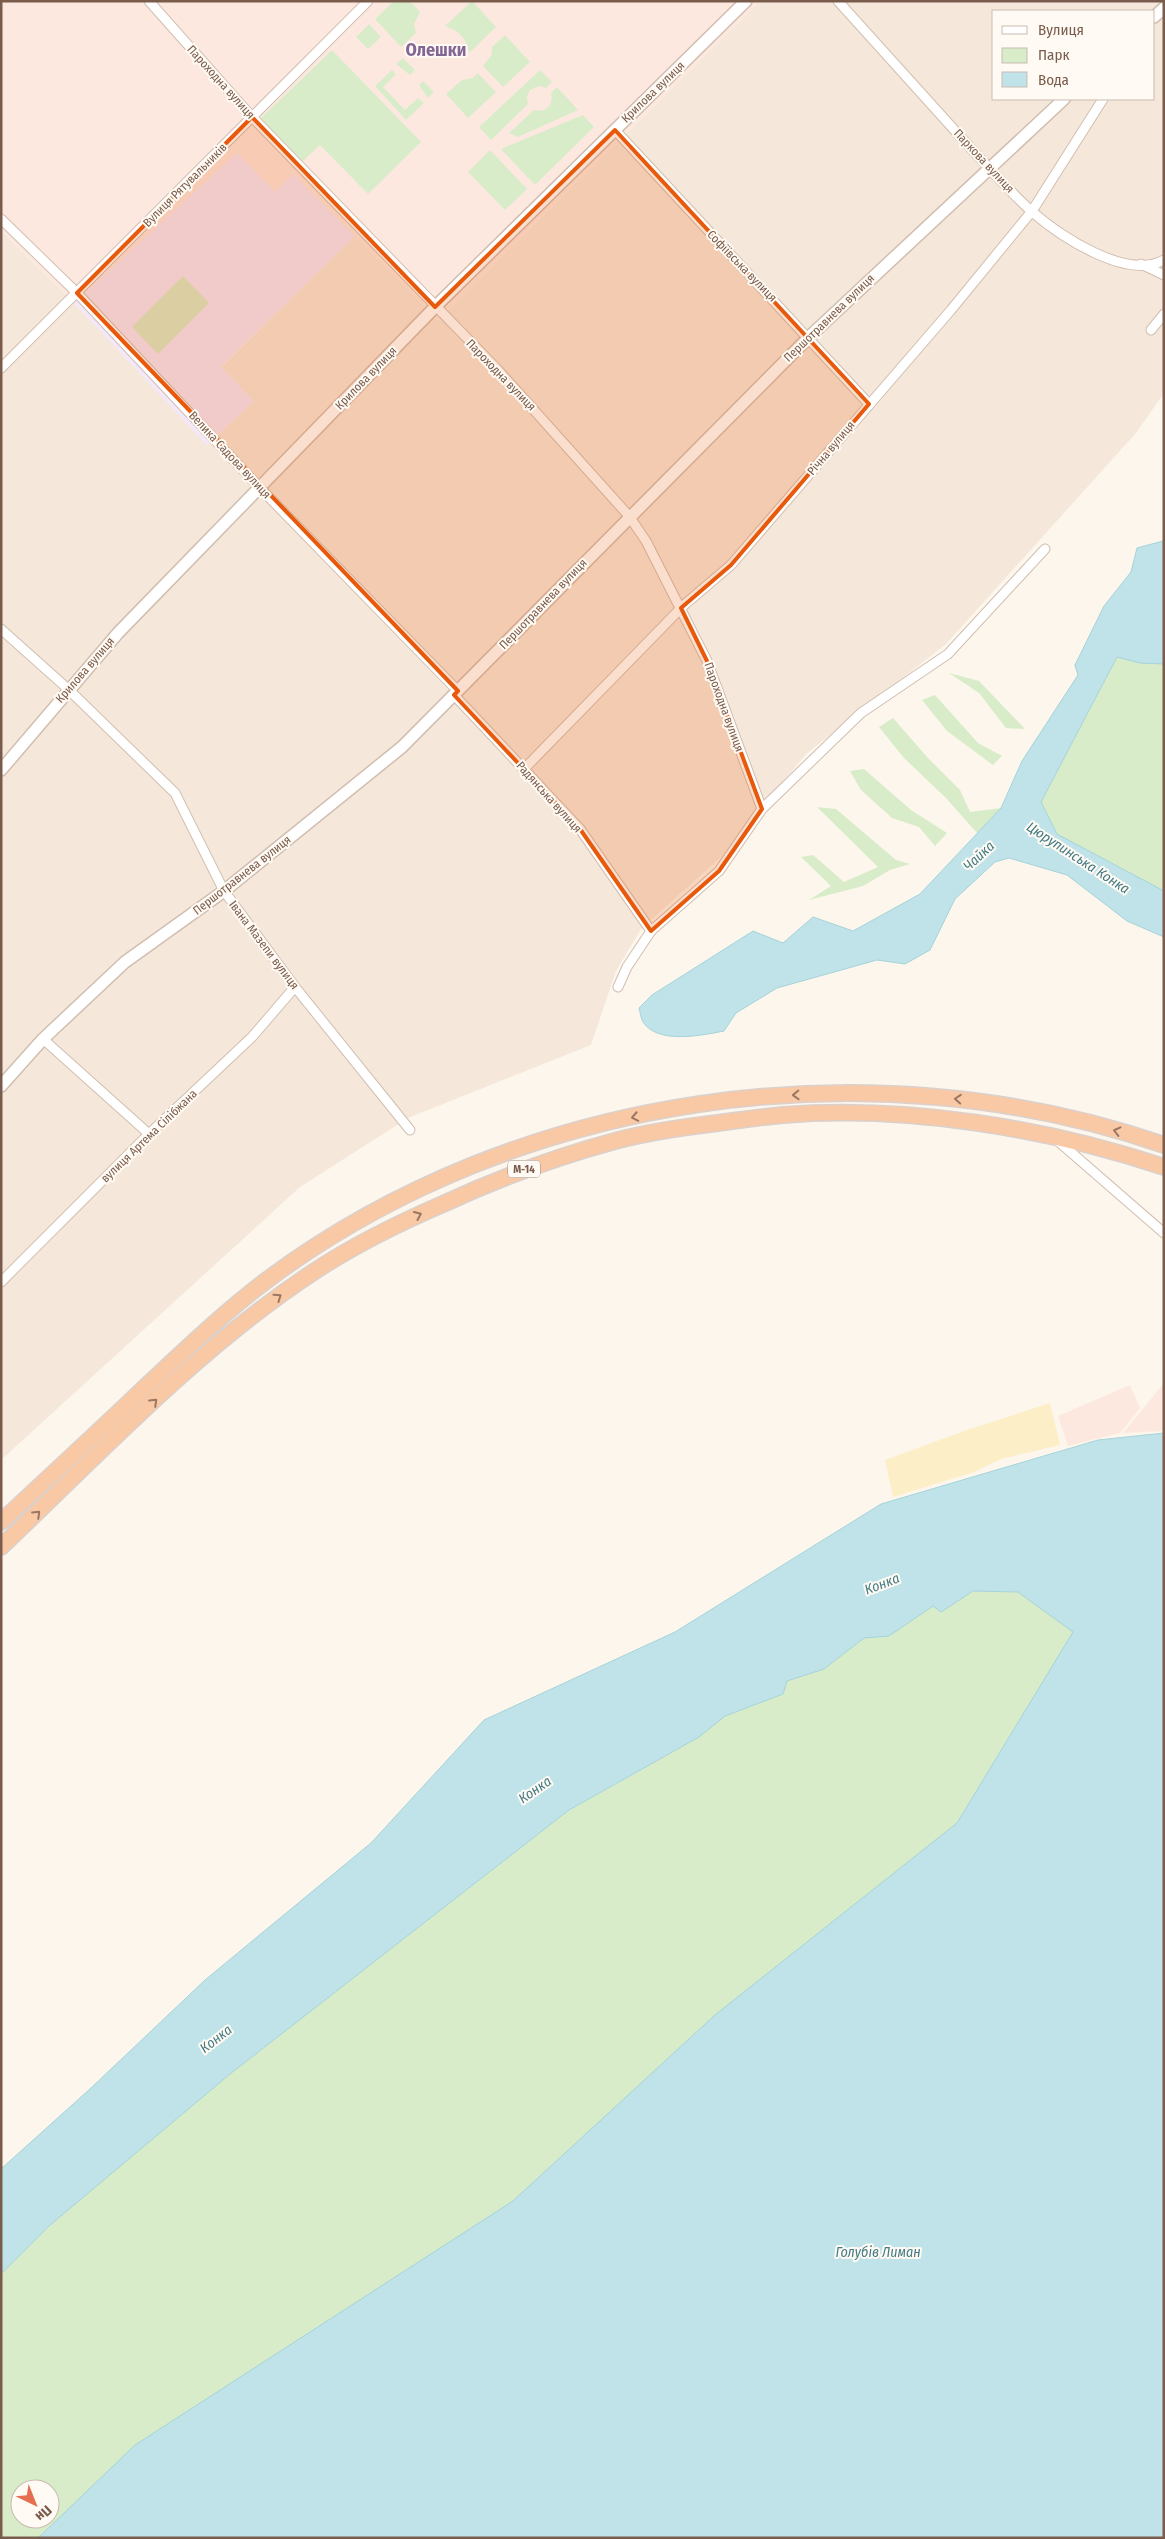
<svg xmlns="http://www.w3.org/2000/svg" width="1165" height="2539" viewBox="0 0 1165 2539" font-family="'Fira Sans Condensed',sans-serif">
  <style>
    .residential { fill: #f5e8da; fill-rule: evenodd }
    .commercial { fill: #fde8e0 }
    .education { fill: #f3e8fa }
    .green { fill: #d8ecc9; fill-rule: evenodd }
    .sand { fill: #fcefc7 }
    .water { fill: #bfe3e8; stroke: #a5d3da }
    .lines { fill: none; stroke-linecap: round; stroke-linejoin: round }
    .minor-casing { stroke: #d1beb0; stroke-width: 11 }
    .tertiary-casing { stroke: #d1beb0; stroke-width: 14 }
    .trunk-casing { stroke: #dad1cd; stroke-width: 18 }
    .minor { stroke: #fff; stroke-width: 9 }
    .tertiary { stroke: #fff; stroke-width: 11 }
    .trunk { stroke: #f9c8a4; stroke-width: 15 }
    .oneway { stroke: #9a7763 }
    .marked { fill: #e8590c; fill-opacity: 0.2; stroke: #e8590c; stroke-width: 4; stroke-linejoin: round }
    .labels { text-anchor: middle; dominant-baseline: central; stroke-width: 4; stroke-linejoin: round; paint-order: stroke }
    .shield { fill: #fffaf3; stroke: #a28b7f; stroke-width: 1 }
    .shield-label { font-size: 11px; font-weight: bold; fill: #7a5c4d }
    .street-label { font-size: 12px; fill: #7a5c4d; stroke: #fffaf3 }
    .water-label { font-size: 14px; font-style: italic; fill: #437c86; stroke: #fffaf3 }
    .district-label { font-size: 18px; font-weight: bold; fill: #846695; stroke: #fffaf3 }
  </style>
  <rect width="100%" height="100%" fill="#fdf6ec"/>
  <path class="residential" d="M760,1H1164V393L1136,433L946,644L806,754L722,856L641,929L616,971L591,1045L408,1118L300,1187L1,1460V231L74,303L221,368L355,236L438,320ZM994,11H1154V99H994Z"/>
  <path class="commercial" d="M1,1H760L438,320L355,236L221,367L254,401L207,445L74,303L1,231Z
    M1164,1383V1431L1123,1433Z
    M1130,1385L1140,1408L1120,1433L1068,1446L1058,1416Z"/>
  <path class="education" d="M237,153L275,192L293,174L355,236L221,367L254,401L207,445L74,303Z"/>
  <path class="green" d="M394,1H410L420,12L414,24L416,33L401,47L375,19Z
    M472,1L496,27L469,53C466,37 459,31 445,26Z
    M369,24L381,37L368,49L356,37Z
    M505,35L530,62L503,87L483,66L492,54V47Z
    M332,50L421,142L368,194L320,145L302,162L260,119Z
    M403,58L415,70L410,75L396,64Z
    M392,70L396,74L383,87L405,110L418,98L424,103L406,120L375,86Z
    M540,70L552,82L546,88L539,86L530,90L527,97L528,104L491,140L479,127Z
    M478,73L496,92L468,118L446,94L462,80L473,78Z
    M423,81L434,92L428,98L419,85Z
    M557,87L578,110L518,137L509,133L534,110C546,113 554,105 551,93Z
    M583,115L594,127L535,185L501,149Z
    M490,150L527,189L505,210L468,172Z
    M183,276L209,303L158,354L132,327Z
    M1164,584V891L1081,849L1057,834L1041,802L1117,657Z
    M1089,657L1001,808L977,833L946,798L904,758L879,727L893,718L927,757L960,790L970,812L1001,808L1022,761L1078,675L1074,665Z
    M949,673L979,681L1025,729L1006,728L979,693Z
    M935,695L978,743L1002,756L993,765L947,731L922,700Z
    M864,769L911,810L947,833L935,846L919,827L892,818L861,790L850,771Z
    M817,807L836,809L896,860L910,864L890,870L863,886L809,900L831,886L801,857L813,855L844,882L878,867Z
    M1113,1582L898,2538H1V2274L49,2226L230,2074L569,1810L699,1737L725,1716L783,1694L786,1681L824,1669L864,1638L889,1636L933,1606L941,1612L973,1591L1018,1592ZM20,2489H50V2519H20Z"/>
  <path class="sand" d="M1050,1403L1060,1445L1001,1459L974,1472L893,1497L885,1460L964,1431Z"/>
  <path class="water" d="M1164,538V664L1140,663L1117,657L1041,802L1057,834L1164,891V937L1127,921L1067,875L1009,858L995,862L955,899L930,950L905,964L877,960L777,988L736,1013L724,1031C703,1035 658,1045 643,1022C641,1019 640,1012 639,1008L652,995L753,931L783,943L813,917L853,931L920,894L1001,808L1022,761L1078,675L1075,665L1104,606L1131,572L1137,548L1163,541Z
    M1164,1433V2538H38L135,2445L513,2201L715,2015L957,1823L1073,1632L1018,1592L973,1591L941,1612L933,1606L889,1636L864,1638L824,1669L787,1681L783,1694L725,1716L699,1737L569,1810L230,2074L49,2226L1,2274V2169L91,2088L205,1980L371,1843L484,1720L675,1632L881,1504L1098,1440Z"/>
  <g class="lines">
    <defs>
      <path id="minor" d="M149,1L252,117L498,370L629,516L646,541L707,661L762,809
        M838,1C878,45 918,90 958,134C982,160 1005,187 1031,211C1059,235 1126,281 1164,260
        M615,130L869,404
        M1,219L77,293L260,488L458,691
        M1141,264L1164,275
        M1151,330L1164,314
        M1,368L368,1
        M1,629L68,689L175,793L224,891L295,987L410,1130
        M454,695L580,829L651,931
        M524,769L684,605L731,565L951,310L1032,211L1103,99
        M618,987L627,967L651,931L719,871L762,809L861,713L948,654L1045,549
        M43,1039L149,1134
        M1058,1141L1164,1233
        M1,1282L149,1134L252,1037L295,987"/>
      <path id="tertiary" d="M1154,17L1164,8
        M1,770L118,633L439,303L746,1
        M1,1086L43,1039L125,962L224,891L402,747L809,337L1064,99"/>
      <path id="trunk" d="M1,1522C47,1479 94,1436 140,1392C181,1354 222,1314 267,1280C518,1093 869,1043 1164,1145
        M1,1547C101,1452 199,1347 315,1271C356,1244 399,1223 443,1204C499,1178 556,1157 615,1141C648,1132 684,1127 718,1123C740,1120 761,1117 783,1115C906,1105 1047,1128 1164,1167"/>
    </defs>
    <use href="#minor" class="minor-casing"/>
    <use href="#tertiary" class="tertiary-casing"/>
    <use href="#trunk" class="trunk-casing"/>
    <use href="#minor" class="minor"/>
    <use href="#tertiary" class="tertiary"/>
    <use href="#trunk" class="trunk"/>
  </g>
  <defs><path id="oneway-chevron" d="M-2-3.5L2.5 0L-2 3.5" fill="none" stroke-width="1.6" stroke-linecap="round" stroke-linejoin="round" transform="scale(1.25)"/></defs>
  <g class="oneway">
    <use href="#oneway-chevron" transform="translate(796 1095) rotate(178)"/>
    <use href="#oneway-chevron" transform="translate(958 1099) rotate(-176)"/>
    <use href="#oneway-chevron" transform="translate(635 1117) rotate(169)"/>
    <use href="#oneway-chevron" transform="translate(1117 1131) rotate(-166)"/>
    <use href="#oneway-chevron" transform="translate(418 1215) rotate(-24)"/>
    <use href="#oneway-chevron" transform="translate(278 1297) rotate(-35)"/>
    <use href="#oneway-chevron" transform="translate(154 1402) rotate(-44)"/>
    <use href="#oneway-chevron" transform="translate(37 1514) rotate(-44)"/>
  </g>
  <path class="marked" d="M252,117L435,307L615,130L869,404L731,565L681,608L707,661L762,809L719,871L651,931L580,829L454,695L458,691L77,293Z"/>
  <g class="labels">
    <rect class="shield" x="508" y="1160.5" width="32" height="17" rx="4"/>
    <g class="shield-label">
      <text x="524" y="1169">М-14</text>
    </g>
    <g class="street-label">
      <text transform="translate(221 82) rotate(48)">Пароходна вулиця</text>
      <text transform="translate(653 92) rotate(-44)">Крилова вулиця</text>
      <text transform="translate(984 161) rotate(47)">Паркова вулиця</text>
      <text transform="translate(185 185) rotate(-45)">Вулиця Рятувальників</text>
      <text transform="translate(742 266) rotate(46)">Софіївська вулиця</text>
      <text transform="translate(829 318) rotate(-44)">Першотравнева вулиця</text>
      <text transform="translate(501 375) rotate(46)">Пароходна вулиця</text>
      <text transform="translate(366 378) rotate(-46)">Крилова вулиця</text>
      <text transform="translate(831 448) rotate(-50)">Річна вулиця</text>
      <text transform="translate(230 455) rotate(47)">Велика Садова вулиця</text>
      <text transform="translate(543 604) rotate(-46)">Першотравнева вулиця</text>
      <text transform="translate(85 670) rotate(-49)">Крилова вулиця</text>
      <text transform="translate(724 707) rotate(70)">Пароходна вулиця</text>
      <text transform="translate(549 797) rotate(48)">Радянська вулиця</text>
      <text transform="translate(242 875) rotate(-38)">Першотравнева вулиця</text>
      <text transform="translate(264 945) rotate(53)">Івана Мазепи вулиця</text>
      <text transform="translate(149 1136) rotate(-44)">вулиця Артема Сілібжана</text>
    </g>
    <g class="water-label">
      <text transform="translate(979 856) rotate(-43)">Чайка</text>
      <text transform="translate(1078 858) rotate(33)">Цюрупинська Конка</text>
      <text transform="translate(882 1584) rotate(-21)">Конка</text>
      <text transform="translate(535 1790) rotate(-35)">Конка</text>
      <text transform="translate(216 2039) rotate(-38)">Конка</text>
      <text x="878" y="2252">Голубів Лиман</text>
    </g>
    <g class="district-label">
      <text x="436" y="50">Олешки</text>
    </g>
  </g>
  <rect width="1165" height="2539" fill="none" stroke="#7a5c4d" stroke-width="5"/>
  <rect x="992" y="10" width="162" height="90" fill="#fffaf3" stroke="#cabbb1"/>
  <rect x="1002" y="26" width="25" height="8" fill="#ffffff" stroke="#cabbb1"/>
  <text x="1038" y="35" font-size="15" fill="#7a5c4d">Вулиця</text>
  <rect x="1002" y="48" width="25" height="15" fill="#d8ecc9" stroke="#cabbb1"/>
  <text x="1038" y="60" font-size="15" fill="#7a5c4d">Парк</text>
  <rect x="1002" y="72" width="25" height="15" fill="#bfe3e8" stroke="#cabbb1"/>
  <text x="1038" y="85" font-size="15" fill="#7a5c4d">Вода</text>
  <g transform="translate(35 2504) rotate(137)"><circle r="24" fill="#fffaf3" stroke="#cabbb1"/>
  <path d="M0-4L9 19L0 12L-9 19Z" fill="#e76f51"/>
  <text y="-8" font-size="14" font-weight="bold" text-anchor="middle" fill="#7a5c4d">Пн</text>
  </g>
</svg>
